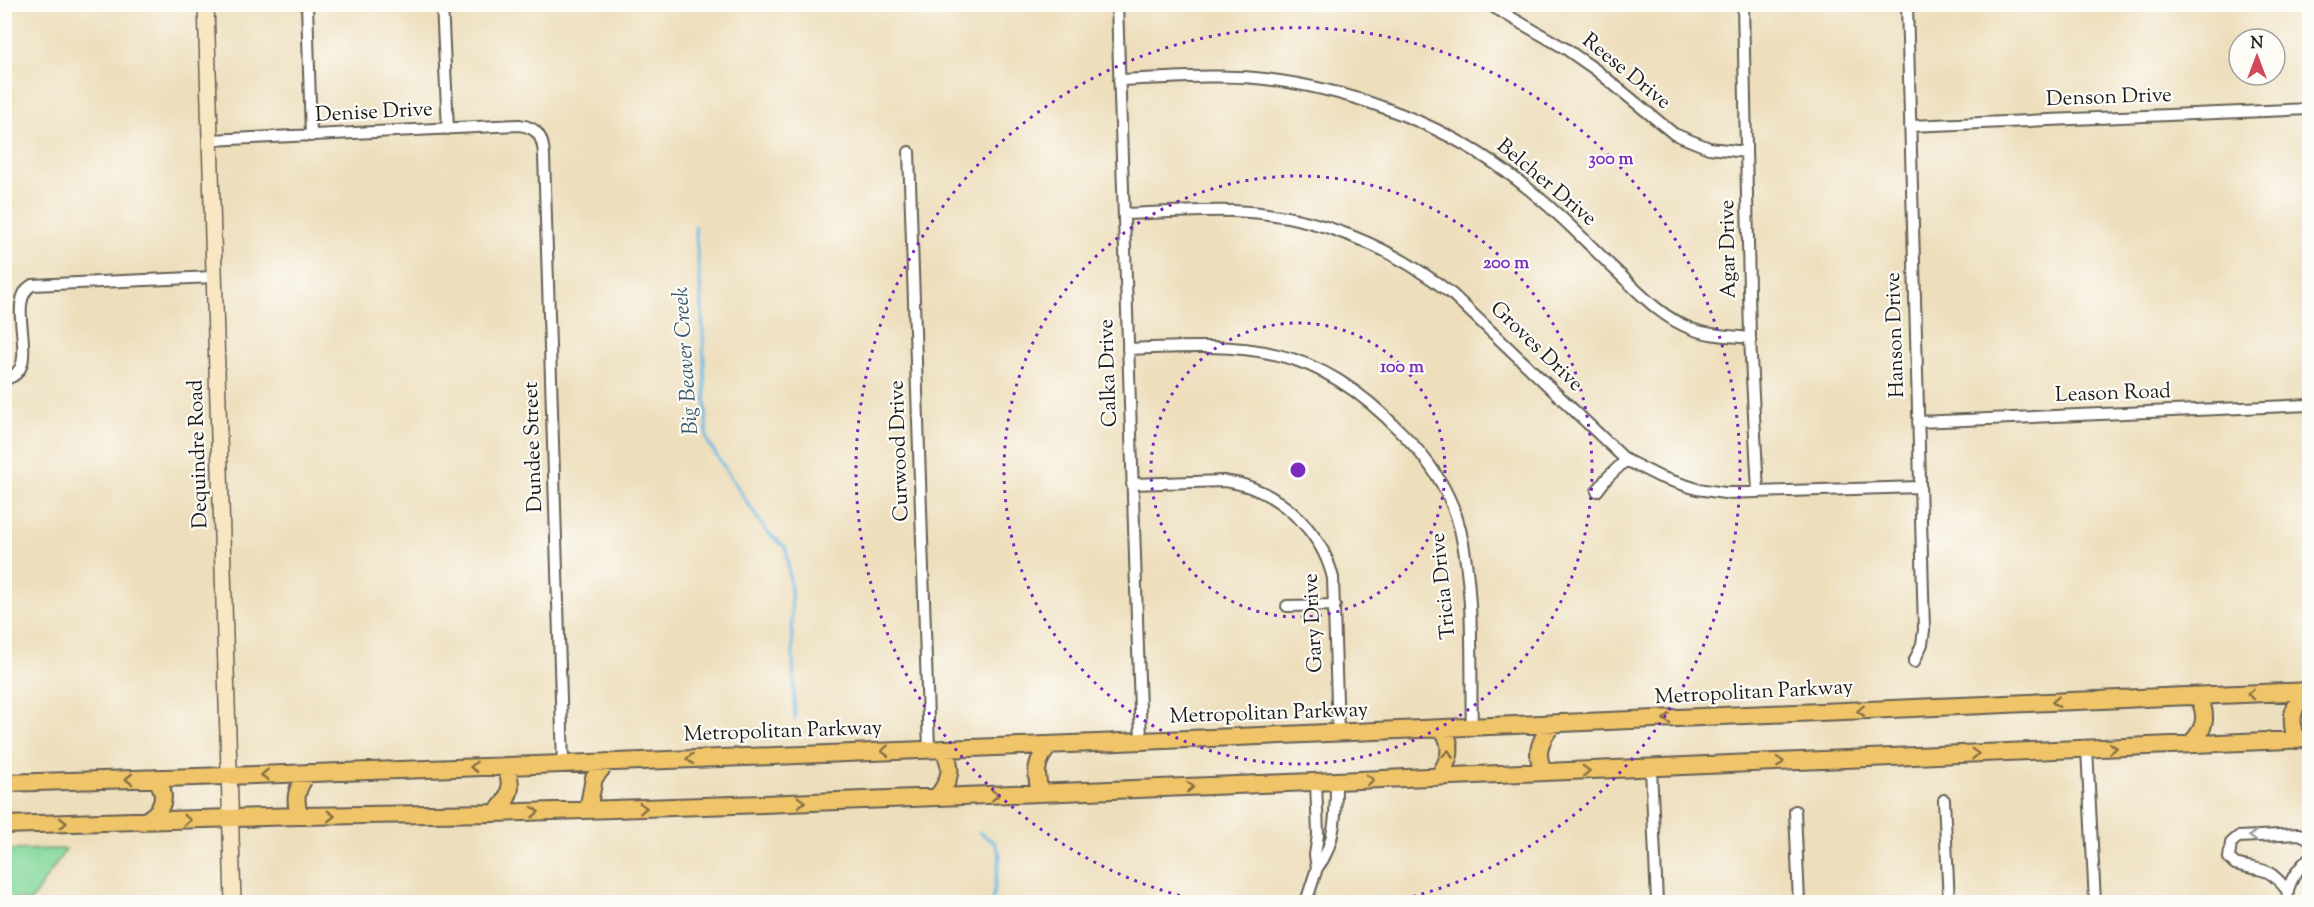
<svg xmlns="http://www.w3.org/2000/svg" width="2314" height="907" viewBox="0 0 2314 907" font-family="'Sorts Mill Goudy',serif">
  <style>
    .green { fill: #83d89b; stroke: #507a5c; stroke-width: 1.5 }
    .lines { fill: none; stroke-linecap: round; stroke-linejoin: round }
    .stream { stroke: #67b7e1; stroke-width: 3 }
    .street-casing { stroke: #656054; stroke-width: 14 }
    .secondary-casing { stroke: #656054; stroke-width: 18 }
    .primary-casing { stroke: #656054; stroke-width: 20 }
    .street { stroke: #fff; stroke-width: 10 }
    .secondary { stroke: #f9e7c3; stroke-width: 15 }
    .primary { stroke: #f0c469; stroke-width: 16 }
    .oneway { stroke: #867042 }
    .oneway2 { stroke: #999 }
    .ring { fill: none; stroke: #7b2cbf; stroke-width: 3; stroke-dasharray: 3 6 }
    .labels { text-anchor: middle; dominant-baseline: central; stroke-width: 4.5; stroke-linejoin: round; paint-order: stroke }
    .street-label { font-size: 21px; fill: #1c1c1c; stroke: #fdfcf7 }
    .water-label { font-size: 22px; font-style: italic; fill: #3a5a6b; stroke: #fdfcf7 }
    .centre { fill: #7b2cbf; stroke: #fdfcf7; stroke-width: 3 }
    .ring-label { font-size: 18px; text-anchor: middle; font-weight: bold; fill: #7b2cbf; stroke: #fdfcf7; stroke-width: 4.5; stroke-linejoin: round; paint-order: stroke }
  </style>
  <rect width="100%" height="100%" fill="#fdfcf7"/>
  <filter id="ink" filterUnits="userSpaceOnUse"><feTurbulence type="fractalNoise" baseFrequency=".0167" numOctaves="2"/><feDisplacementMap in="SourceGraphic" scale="12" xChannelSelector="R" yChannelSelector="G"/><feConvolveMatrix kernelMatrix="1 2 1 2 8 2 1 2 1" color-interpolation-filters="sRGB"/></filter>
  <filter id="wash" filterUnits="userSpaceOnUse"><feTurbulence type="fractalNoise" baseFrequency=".008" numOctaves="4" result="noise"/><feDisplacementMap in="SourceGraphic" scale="24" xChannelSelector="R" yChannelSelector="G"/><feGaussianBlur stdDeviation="1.35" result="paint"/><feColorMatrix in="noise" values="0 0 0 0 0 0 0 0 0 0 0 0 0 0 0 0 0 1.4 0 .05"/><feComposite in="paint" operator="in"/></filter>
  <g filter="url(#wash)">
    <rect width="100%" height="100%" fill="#eddebc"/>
    <path class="green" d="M66,849L30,902L20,898L5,902V850Z"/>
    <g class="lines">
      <path class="stream" d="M695,226L702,309L707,441L766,531L786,548L791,591L795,720
        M979,832L995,843L1000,855L992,902"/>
    </g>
  </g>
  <g filter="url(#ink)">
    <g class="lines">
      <defs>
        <path id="street" d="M307,4L311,136
          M442,4L448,129
          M1117,4L1141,741
          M1488,4L1566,49L1596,70L1674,134L1709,148L1746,152
          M1743,4L1750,338L1758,492
          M1907,4L1924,630L1922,644L1914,662
          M1119,80C1164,79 1210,74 1255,78C1340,86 1436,120 1505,171C1543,198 1577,232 1610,265C1635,288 1659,317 1692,329C1710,336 1731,336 1750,338
          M1910,126L2310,109
          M210,140L519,125C538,127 543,138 544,155L563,763
          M909,152L929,749
          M1124,214C1160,213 1198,210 1234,211C1314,214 1390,245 1453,295L1626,460L1660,477L1697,489L1725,493L1920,487
          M1128,349C1248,344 1313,341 1402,433C1428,459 1451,492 1460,529C1475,593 1470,662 1472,728
          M4,379C46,372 2,303 32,285L214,277
          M1918,422L2310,405
          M1132,484L1224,481C1274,487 1321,528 1333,578L1338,733
          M1597,491L1607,478L1626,460
          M1287,606L1335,605
          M2087,749L2095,902
          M1651,768L1657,902
          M1316,782L1318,835L1315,855L1317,868C1336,845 1336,810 1336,781
          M1944,800L1949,902
          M1795,811L1799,902
          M2287,890C2266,864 2262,872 2235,864L2229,858L2231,843L2238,837L2299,834L2310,839
          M1306,902L1317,868
          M2287,902C2287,882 2296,871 2310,857"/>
        <path id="secondary" d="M206,4L233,902"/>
        <path id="primary" d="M2297,740C2289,720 2292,707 2306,691
          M2190,744C2206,729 2208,715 2198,696
          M1544,772C1534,753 1540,740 1553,724
          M1438,777C1450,760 1454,748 1443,729
          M4,783C773,760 1541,723 2310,691
          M1041,793C1034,773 1036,760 1050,745
          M937,797C950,781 954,768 943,749
          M588,810L594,778L607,762
          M495,813C511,798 514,786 505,766
          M300,816C293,799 297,787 308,773
          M143,822C163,812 169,797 156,778
          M4,825L300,816L495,813L763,804L1336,781L2310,739"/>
      </defs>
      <use href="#street" class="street-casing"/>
      <use href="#secondary" class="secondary-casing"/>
      <use href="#primary" class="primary-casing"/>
      <use href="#street" class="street"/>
      <use href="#secondary" class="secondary"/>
      <use href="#primary" class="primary"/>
    </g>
    <defs><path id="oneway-chevron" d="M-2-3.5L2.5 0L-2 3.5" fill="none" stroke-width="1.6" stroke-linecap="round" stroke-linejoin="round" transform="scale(1.5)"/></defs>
    <g class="oneway">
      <use href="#oneway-chevron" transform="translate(2251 694) rotate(178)"/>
      <use href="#oneway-chevron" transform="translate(2056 702) rotate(177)"/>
      <use href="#oneway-chevron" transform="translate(1861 711) rotate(177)"/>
      <use href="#oneway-chevron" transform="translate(1667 719) rotate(177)"/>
      <use href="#oneway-chevron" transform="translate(2113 748) rotate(-3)"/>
      <use href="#oneway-chevron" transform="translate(885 751) rotate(178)"/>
      <use href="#oneway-chevron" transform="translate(1448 754) rotate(-80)"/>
      <use href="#oneway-chevron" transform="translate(1975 754) rotate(-2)"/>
      <use href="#oneway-chevron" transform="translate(690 759) rotate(178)"/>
      <use href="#oneway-chevron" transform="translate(1780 762) rotate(-2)"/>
      <use href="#oneway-chevron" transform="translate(474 767) rotate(178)"/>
      <use href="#oneway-chevron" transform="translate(1586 771) rotate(-2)"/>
      <use href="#oneway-chevron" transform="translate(265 775) rotate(177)"/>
      <use href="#oneway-chevron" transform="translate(129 779) rotate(179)"/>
      <use href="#oneway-chevron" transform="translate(1370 780) rotate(-2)"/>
      <use href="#oneway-chevron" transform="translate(1190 787) rotate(-2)"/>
      <use href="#oneway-chevron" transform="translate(995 795) rotate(-3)"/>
      <use href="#oneway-chevron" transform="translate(801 802) rotate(-2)"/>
      <use href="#oneway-chevron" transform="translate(643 808) rotate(-2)"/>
      <use href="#oneway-chevron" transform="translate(535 812) rotate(-2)"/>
      <use href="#oneway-chevron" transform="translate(331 816) rotate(-1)"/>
      <use href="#oneway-chevron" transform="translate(187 820) rotate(-2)"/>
      <use href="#oneway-chevron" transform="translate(63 823) rotate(-1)"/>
    </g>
    <use class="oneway2" href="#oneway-chevron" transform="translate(2253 836) rotate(178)"/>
  </g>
  <g class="ring">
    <circle cx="1298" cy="470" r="147"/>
    <circle cx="1298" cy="470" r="294"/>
    <path d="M1206 902A442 442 0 1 1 1390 902"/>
  </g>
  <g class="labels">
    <g class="street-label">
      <text transform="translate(1626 72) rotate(39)">Reese Drive</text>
      <text transform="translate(2109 98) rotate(-2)">Denson Drive</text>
      <text transform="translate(374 113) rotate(-3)">Denise Drive</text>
      <text transform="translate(1546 183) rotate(40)">Belcher Drive</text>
      <text transform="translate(1729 249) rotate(-91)">Agar Drive</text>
      <text transform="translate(1896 335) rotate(-92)">Hanson Drive</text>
      <text transform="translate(1536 347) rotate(44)">Groves Drive</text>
      <text transform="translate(1109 373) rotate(-92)">Calka Drive</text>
      <text transform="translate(2113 394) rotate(-2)">Leason Road</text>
      <text transform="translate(534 447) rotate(-92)">Dundee Street</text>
      <text transform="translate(900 451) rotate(-92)">Curwood Drive</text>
      <text transform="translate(199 454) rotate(-92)">Dequindre Road</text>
      <text transform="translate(1444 586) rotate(-96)">Tricia Drive</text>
      <text transform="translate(1314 623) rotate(-93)">Gary Drive</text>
      <text transform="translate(1754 693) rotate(-3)">Metropolitan Parkway</text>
      <text transform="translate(1269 714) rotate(-2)">Metropolitan Parkway</text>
      <text transform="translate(783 732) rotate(-2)">Metropolitan Parkway</text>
    </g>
    <g class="water-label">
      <text transform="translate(687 361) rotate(-94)">Big Beaver Creek</text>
    </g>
  </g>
  <circle cx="1298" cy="470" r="9" class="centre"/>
  <g class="ring-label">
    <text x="1611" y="164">300 m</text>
    <text x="1506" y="268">200 m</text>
    <text x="1402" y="372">100 m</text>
  </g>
  <rect width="2314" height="907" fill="none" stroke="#fdfcf7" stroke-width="24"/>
  <g transform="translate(2257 57)"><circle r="28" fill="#fdfcf7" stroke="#a3a29f" stroke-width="1.5"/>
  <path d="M0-4.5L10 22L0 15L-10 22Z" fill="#d1495b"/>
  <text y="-9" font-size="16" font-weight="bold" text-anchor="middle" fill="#1c1c1c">N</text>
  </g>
</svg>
